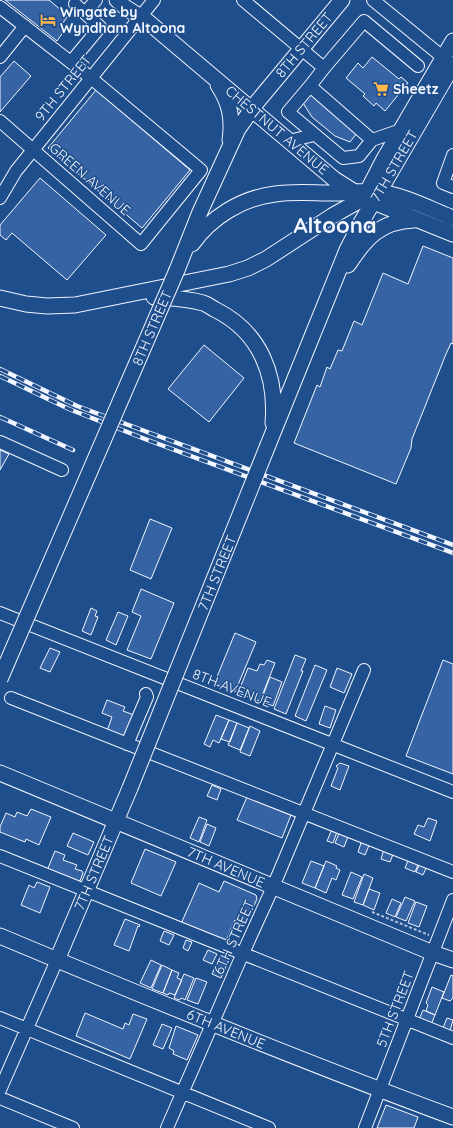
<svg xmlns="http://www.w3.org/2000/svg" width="453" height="1128" viewBox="0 0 453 1128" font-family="Quicksand,sans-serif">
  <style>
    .building { fill: #3563a3; stroke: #f2f6ff }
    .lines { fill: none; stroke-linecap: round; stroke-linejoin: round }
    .minor-casing { stroke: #f2f6ff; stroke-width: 14 }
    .major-casing { stroke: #f2f6ff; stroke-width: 17 }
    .highway-casing { stroke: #f2f6ff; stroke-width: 20 }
    .path { stroke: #b3c4dc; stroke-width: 2; stroke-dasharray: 3 2; stroke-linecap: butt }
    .minor { stroke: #1f4e8c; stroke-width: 12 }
    .major { stroke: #1f4e8c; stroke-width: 15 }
    .highway { stroke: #1f4e8c; stroke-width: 18 }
    .rail-casing { stroke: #f2f6ff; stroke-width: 4.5 }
    .rail { stroke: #1f4e8c; stroke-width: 3; stroke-dasharray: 9; stroke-linecap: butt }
    .major-bridge-casing { stroke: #f2f6ff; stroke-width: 17; stroke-linecap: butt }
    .major-bridge { stroke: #1f4e8c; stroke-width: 15 }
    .labels { text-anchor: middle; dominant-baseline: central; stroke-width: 3; stroke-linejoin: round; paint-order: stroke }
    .poi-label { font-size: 14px; font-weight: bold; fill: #f2f6ff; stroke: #1f4e8c; text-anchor: start }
    .street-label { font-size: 14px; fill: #f2f6ff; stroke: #1f4e8c }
    .town-label { font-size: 22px; font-weight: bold; fill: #f2f6ff; stroke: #1f4e8c }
  </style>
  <rect width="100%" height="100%" fill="#1f4e8c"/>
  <path class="building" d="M5,0H49L68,16L62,24L66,28L57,41Z
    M372,57L399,79L401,77L408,83L385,111L376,103L374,106L363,96L365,94L346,78L358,63L363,68Z
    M14,61L31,76L0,112V77Z
    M96,90L190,170L142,228L48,148Z
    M311,95L357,133L350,142L335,136L312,117L303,103Z
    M40,178L106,235L67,280L12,233L6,240L0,235V225Z
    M423,246L453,258V344L451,343L446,354L412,439L411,448L396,484L294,443L317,385L320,387L327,367L330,369L338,350L342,351L354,321L362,325L383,273L408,284Z
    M204,345L244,378L209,422L168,389Z
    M0,450L9,454L0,470Z
    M150,519L172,528L151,579L130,570Z
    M141,589L174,603L151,659L127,650L141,616L132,612Z
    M91,608L97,611L95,616L98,617L91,635L82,631Z
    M118,612L128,616L116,645L106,640Z
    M235,633L256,642L235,692L214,684Z
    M50,648L60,652L50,672L40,668Z
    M295,655L306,659L301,671H303L286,714L274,709Z
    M267,660L275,663L260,701L238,693L248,668L257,671L260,664L264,665Z
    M443,660L453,664V774L406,756Z
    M315,665L327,670L306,721L295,716Z
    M337,668L352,674L344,693L330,687Z
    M270,677L282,682L273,706L261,701Z
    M107,700L125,707L123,711L134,715L125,738L107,731L112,717L102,713Z
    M325,706L336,710L330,728L319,724Z
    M216,715L229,720L219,743L213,740L210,747L204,744Z
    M229,720L237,723L230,742L221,739Z
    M237,723L249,728L240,750L228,745Z
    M250,726L260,731L250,756L240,752Z
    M340,763L349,766L340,790L331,786L338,768L336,766Z
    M212,785L221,789L217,800L207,796Z
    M247,797L291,815L282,838L237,820Z
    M31,809L51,817L39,845L26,839L25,842L0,832V827L6,813L15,817L17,812L27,816Z
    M199,817L207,820L199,842L190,838Z
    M428,818L437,821L430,841L414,834L418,825L424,827Z
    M207,824L216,828L209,846L200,842Z
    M333,827L338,829L333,843L327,841Z
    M340,831L349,834L344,847L335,843Z
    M73,833L94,842L88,855L67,846Z
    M362,840L370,843L365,855L358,852Z
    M145,849L176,862L161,896L131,883Z
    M384,849L394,852L390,862L381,859Z
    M55,851L65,855L63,860L77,865L75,869L82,871L83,873L78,886L46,873Z
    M409,858L419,862L415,872L405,868Z
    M311,861L324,866L315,888L302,883Z
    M326,861L337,866L336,868L340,870L336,880L332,878L326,893L315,888Z
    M420,863L427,866L423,875L416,872Z
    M351,872L362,877L353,899L342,895Z
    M364,874L373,878L363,905L354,902Z
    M224,881L256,895L257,899L245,925L235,920L224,945L180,926L199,883L219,892Z
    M37,882L50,887L40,913L21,905L29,885L34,888Z
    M369,889L380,893L374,910L363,905Z
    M405,897L415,901L406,921L396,917Z
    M392,899L401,903L395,917L386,913Z
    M416,902L427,906L419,927L408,923Z
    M125,919L140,925L139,927L138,926L129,951L114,945Z
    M164,931L174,935L169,945L160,941Z
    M186,940L192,942L188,951L183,948Z
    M208,950L217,954L212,964L203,960Z
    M220,956L229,960L221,978L212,974Z
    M151,960L161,965L151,988L140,983Z
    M162,965L172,970L163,993L152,989Z
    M172,970L179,973L177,978L182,980L175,995L169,993L168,995L163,993Z
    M184,974L194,978L185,1000L182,998L179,1000L174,998Z
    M451,975L453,976V998L450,1001L442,998Z
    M196,978L207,982L198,1004L187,1000Z
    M432,987L444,992L435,1015L426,1011L428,1005L426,1003Z
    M423,1010L435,1015L430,1027L418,1022Z
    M85,1013L123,1029L125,1023L129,1025L133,1014L147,1019L130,1059L76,1036Z
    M447,1018L453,1020L450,1031L443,1028Z
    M162,1024L172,1028L163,1049L153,1045Z
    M176,1026L198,1035L187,1060L173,1054L174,1051L169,1048Z
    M386,1105L418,1117L414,1128H377Z"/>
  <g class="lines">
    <defs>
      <path id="minor" d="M243,0L324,68L310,86L372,140
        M373,0L450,63
        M0,7L91,78L201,170L141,244L0,121
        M85,13L96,0
        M0,57L25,26
        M71,62L100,27L75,4
        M324,68L364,21L418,66
        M310,86L288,112L343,158L359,156L372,140L401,130
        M289,141L314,135
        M453,155L443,183L453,187
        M0,198L16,171L154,0
        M0,442L62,470
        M0,613L453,792
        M11,698L453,872
        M127,744L147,697L146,694
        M0,856L453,1038
        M0,1018L269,1128
        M0,1090L57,960
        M0,1098L73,1128
        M167,1128L243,953L273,887L364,670
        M365,1128L453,900"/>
      <path id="major" d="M117,0L126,8L147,21L334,179L364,198L453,234
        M218,85C230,103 233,119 230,140
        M364,198L384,159L453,41
        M192,244C211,217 242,198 275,194C294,191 314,193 333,193C348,193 363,190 379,192C403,195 430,209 453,218
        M348,265C365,239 380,221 414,220
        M177,270L200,212L238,129L257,102L342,0
        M154,297C170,298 187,298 203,303C207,304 212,308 216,310C260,332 277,375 273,423
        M0,298L26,304L47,306L75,305L229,274L248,268L266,259L332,216L364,198
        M268,445L347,250L362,221L453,65
        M0,773L433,953L453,960
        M0,936C150,999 301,1061 453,1117
        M57,960L130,788"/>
      <path id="highway" d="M364,198L379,192"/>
    </defs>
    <use href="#minor" class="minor-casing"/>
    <use href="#major" class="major-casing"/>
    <use href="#highway" class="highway-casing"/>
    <path class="path" d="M372,912L429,935"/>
    <use href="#minor" class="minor"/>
    <use href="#major" class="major"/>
    <use href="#highway" class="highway"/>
    <defs>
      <path id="rail" d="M0,369L77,406L453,545
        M0,376L69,409L145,439L453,553
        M0,417L73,450"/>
    </defs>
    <use href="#rail" class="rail-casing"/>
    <use href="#rail" class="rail"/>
    <defs>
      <path id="major-bridge" d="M0,679L177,270
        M130,788L268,445"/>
    </defs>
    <use href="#major-bridge" class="major-bridge-casing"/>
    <use href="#major-bridge" class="major-bridge"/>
  </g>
  <defs>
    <symbol id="hotel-bare" viewBox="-9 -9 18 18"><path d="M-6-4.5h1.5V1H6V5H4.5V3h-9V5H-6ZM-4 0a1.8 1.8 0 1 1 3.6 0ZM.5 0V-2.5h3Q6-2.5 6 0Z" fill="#ffb74d" stroke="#1f4e8c" stroke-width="2.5" paint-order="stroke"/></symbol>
    <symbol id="supermarket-bare" viewBox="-9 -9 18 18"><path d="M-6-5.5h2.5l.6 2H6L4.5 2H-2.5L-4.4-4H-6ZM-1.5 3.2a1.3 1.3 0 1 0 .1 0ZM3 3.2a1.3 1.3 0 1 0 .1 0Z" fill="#ffb74d" stroke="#1f4e8c" stroke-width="2.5" paint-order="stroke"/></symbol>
  </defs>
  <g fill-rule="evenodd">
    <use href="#hotel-bare" x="37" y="9" width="22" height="22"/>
    <use href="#supermarket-bare" x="370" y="78" width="22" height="22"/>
  </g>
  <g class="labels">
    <g class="poi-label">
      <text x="60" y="12">Wingate by<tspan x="60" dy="16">Wyndham Altoona</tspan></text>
      <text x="393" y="89">Sheetz</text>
    </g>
    <g class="street-label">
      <text transform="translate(304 45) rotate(-50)">8TH STREET</text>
      <text transform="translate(63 88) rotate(-51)">9TH STREET</text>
      <text transform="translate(277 130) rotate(40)">CHESTNUT AVENUE</text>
      <text transform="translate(394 166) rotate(-60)">7TH STREET</text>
      <text transform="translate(90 179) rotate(41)">GREEN AVENUE</text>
      <text transform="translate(152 328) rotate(-67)">8TH STREET</text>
      <text transform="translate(217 573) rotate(-68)">7TH STREET</text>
      <text transform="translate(232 688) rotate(21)">8TH AVENUE</text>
      <text transform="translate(226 867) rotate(23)">7TH AVENUE</text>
      <text transform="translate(94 873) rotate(-67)">7TH STREET</text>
      <text transform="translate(234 937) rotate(-66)">6TH STREET</text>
      <text transform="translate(395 1009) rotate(-69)">5TH STREET</text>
      <text transform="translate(226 1029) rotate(22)">6TH AVENUE</text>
    </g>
    <g class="town-label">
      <text x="335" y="225">Altoona</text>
    </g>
  </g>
</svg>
